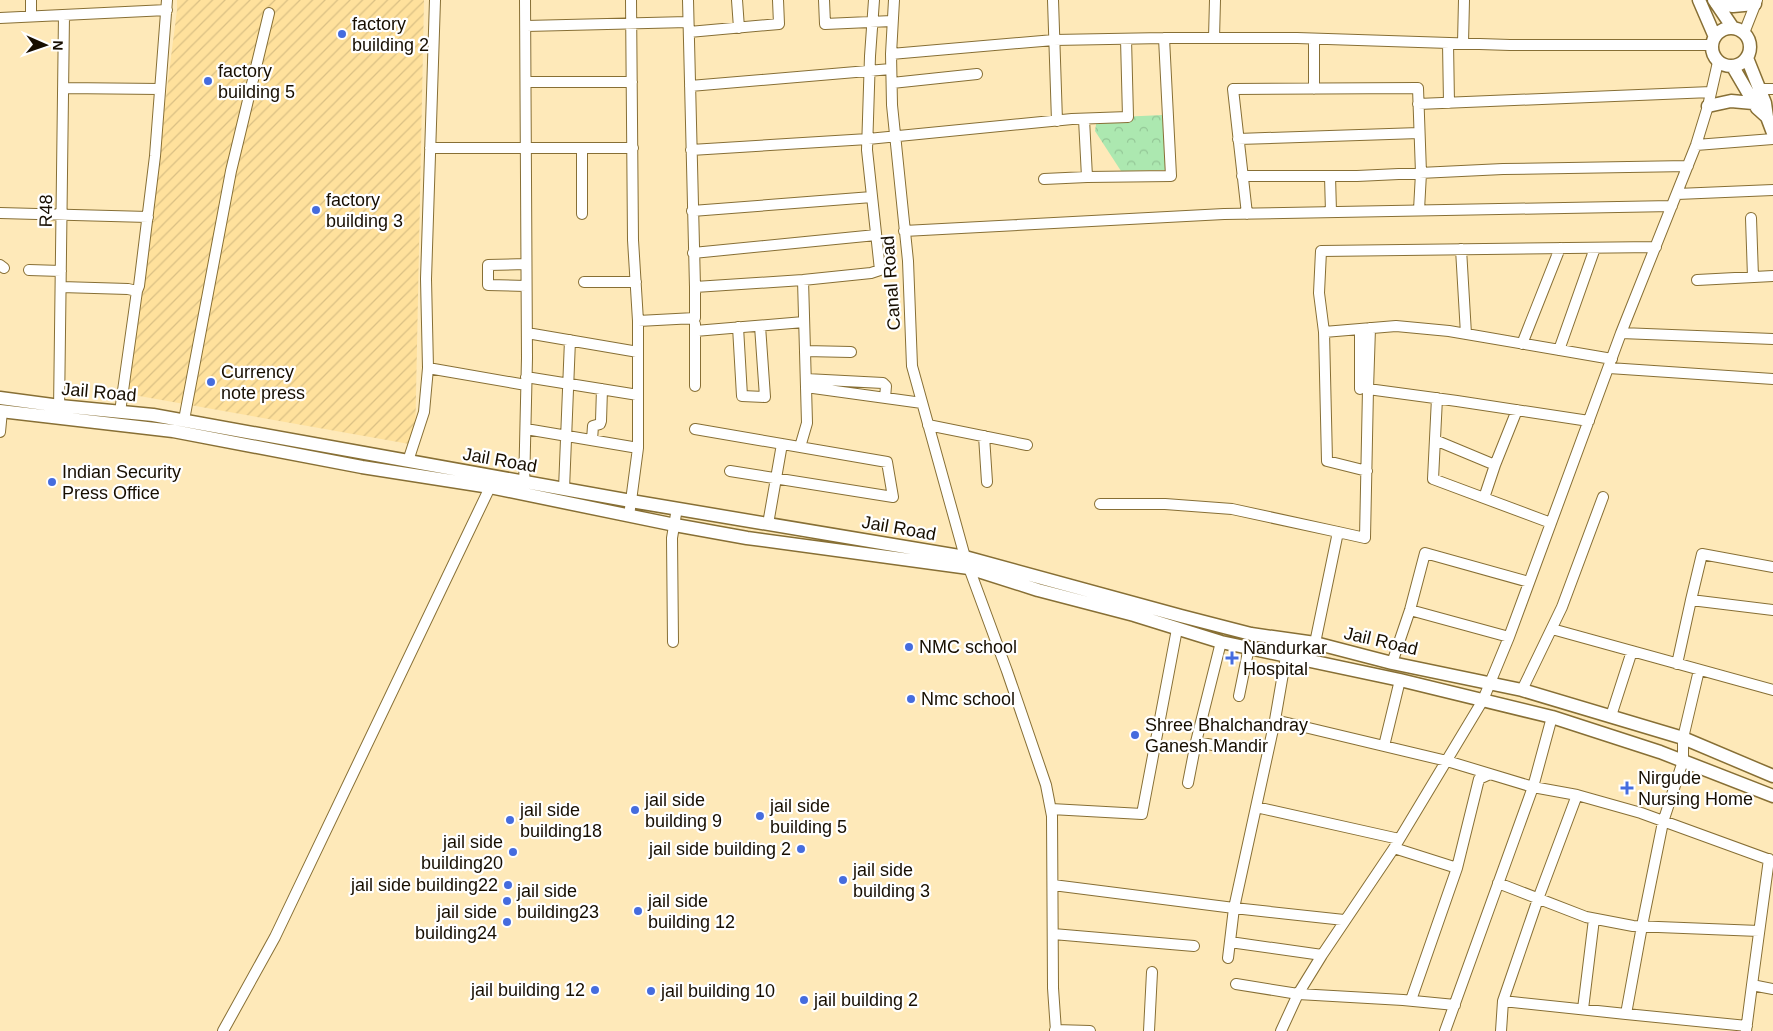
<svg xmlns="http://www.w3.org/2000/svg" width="1773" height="1031" viewBox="0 0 1773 1031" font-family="Arial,sans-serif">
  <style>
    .industrial { fill: url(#industrial-furrows) }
    .park { fill: url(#park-crowns) }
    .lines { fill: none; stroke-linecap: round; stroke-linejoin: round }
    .minor-casing { stroke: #876f35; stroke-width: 12 }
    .major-casing { stroke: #876f35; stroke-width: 15 }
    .minor { stroke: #fff; stroke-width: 10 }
    .major { stroke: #fff; stroke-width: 12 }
    .poi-dot { fill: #456cde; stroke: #fff; stroke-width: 2 }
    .labels { text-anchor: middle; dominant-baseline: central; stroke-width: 4.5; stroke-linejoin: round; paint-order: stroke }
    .poi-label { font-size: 18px; fill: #170e00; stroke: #fff; text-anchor: start }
    .street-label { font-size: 18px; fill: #170e00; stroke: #fff }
  </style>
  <defs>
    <pattern id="industrial-furrows" width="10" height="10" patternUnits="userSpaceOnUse" patternTransform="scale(1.25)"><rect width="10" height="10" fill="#ffe19c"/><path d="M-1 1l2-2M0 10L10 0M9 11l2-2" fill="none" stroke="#dac085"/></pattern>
    <pattern id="park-crowns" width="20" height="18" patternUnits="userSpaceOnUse" patternTransform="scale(1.25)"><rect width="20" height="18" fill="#ace8b0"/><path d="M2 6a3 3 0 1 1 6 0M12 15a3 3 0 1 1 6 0" fill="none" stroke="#93c696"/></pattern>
  </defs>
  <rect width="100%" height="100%" fill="#fee9b9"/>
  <path class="industrial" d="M177,0H424L415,445L128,394L177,10Z"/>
  <path class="park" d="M1163,115L1166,170L1121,171L1095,131L1097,118Z"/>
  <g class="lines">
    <defs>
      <path id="minor" d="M31,0V16
        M435,0L426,279L428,368L526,385
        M631,0L633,240L638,321
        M688,0L695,287
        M737,0L739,28
        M824,0L825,24L892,21
        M894,0L891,54L892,105L908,261L912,366L965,557L1007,671L1046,785L1052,816L1053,988L1056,1031
        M1053,0L1057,121
        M0,18L167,10
        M526,26L688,22
        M689,32L779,24L778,0
        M1744,33L1757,0
        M1214,38L1215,0
        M1314,39V89
        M1448,43L1449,103
        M1463,43L1464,0
        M891,54L1054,40L1164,38H1297L1510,45H1712
        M526,82H632
        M892,83L977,74
        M690,86L891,69
        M63,88L160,89
        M1759,89H1773
        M1418,104L1711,92
        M1084,119L1087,177
        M1238,139L1419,133
        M1696,145L1773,139
        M430,148H633
        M691,150L868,139L1072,119L1128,117L1126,39
        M1242,176H1357L1503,169L1688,166
        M1330,176L1331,212
        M1044,179L1087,177L1171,176L1164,38
        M1677,194L1773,190
        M692,211L872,197
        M0,213L148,217
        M582,214V148
        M1247,214L1233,89L1418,88L1421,173L1419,210
        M1751,218L1753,277
        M904,231L1224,214L1672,206
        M1461,249L1466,334
        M693,253L876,235
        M526,264L488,265V285L526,286
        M0,265L4,268
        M29,270L61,271
        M1697,280L1773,276
        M584,282H636
        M61,287L128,289L137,291
        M695,324V386
        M738,327L742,396L765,397L760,326
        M695,331L804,322
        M1324,332L1396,326L1449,331L1612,359
        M527,333L638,352
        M1621,333L1773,339
        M1522,344L1560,248
        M1559,350L1595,248
        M805,351L851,352
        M1609,368L1773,379
        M526,377L638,395
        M806,379L883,383L886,386L885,398
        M806,387L922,403
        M1360,389V329
        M1368,389L1370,328
        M1437,398L1433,479L1551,523
        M59,411L64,15
        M120,412L137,291L139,286L155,156L167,0
        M184,420L231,171L269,13
        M928,425L1027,445
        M526,429L638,448
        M695,429L887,462L893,497L730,471
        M0,432L2,411
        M984,436L987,482
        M592,440L593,426L600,424L601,421L602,389
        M1435,440L1495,465L1517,410
        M800,447L807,423L803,280
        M408,461L424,412L428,368
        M1367,471L1327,461L1324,332L1319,293L1321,251L1656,247
        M524,489L527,358L525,0
        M564,489L570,340
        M1484,498L1495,465
        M1100,504H1165L1232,509L1338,532
        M629,516L638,448V321L695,318V287L803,280L871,273L880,270L867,150L870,56L874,0
        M768,524L782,444
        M1691,600L1702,554L1773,567
        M1410,610L1509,637
        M1552,629L1773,690
        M1289,639L1275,720L1234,908L1344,920
        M673,642L672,538L677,508
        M1315,643L1338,532L1365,538L1368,389L1457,401L1589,421
        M1392,663L1410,610L1425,553L1529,582
        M1677,664L1691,600L1773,610
        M1699,670L1683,738V761L1663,822L1642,926L1626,1014L1747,1026
        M1522,690L1562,607L1603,497
        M1239,696L1249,647
        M1611,716L1632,651
        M1275,720L1447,761L1533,787L1577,795L1641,813L1773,861
        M1196,742L1224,747
        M1384,746L1400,680
        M1188,783L1196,742L1221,642
        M1577,795L1538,899L1503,1001L1626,1014
        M1256,807L1399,839
        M1051,809L1142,814L1177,629
        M1394,848L1457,868
        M1498,883L1586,917L1633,926L1759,931
        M1053,885L1234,908L1228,958
        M1053,934L1194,946
        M1230,942L1322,955
        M1236,984L1298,994L1403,1000L1455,1005
        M1752,985L1769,859
        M1411,1000L1457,868L1479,779L1490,774
        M1583,1009L1594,919
        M1055,1030L1090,1031
        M223,1031L275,937L492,483
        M1149,1031L1152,972
        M1281,1031L1298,994L1322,955L1394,848L1483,700L1509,637L1621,333L1696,145L1708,106L1718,62
        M1445,1031L1533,787L1552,717
        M1501,1031L1503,1001
        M1746,1031L1752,985L1773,989"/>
      <path id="major" d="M1699,0L1715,37
        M1714,0L1733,28
        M1716,3L1733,6L1755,4
        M1712 47a19 19 0 1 1 38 0a19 19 0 1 1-38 0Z
        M1747,58L1765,103L1767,117L1773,133
        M1733,67L1757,108L1767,117
        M1708,106L1731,101L1753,103
        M0,398L60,406L153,415L631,501L965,557L1181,616L1251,634L1315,643L1392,663L1522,690L1683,738L1773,776
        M0,411L173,431L362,467L490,487L675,525L747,538L969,568L1038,590L1134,615L1221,642L1400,680L1552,717L1660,752L1773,796"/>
    </defs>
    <use href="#minor" class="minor-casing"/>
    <use href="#major" class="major-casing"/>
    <use href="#minor" class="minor"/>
    <use href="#major" class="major"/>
  </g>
  <g class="poi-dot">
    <circle cx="342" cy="34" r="5"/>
    <circle cx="208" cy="81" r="5"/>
    <circle cx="316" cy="210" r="5"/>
    <circle cx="211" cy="382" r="5"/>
    <circle cx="52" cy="482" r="5"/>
    <circle cx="909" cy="647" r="5"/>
    <path d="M1229.5 650.5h5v5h5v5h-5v5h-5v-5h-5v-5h5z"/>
    <circle cx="911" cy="699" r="5"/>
    <circle cx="1135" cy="735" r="5"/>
    <path d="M1624.5 780.5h5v5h5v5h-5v5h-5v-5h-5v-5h5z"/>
    <circle cx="635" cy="810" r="5"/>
    <circle cx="760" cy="816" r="5"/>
    <circle cx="510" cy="820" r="5"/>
    <circle cx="801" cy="849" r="5"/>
    <circle cx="513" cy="852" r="5"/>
    <circle cx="843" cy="880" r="5"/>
    <circle cx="508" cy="885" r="5"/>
    <circle cx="507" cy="901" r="5"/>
    <circle cx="638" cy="911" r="5"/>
    <circle cx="507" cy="922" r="5"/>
    <circle cx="595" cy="990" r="5"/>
    <circle cx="651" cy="991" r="5"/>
    <circle cx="804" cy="1000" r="5"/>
  </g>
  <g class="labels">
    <g class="poi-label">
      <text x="352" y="24">factory<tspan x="352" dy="21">building 2</tspan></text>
      <text x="218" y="71">factory<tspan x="218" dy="21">building 5</tspan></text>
      <text x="326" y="200">factory<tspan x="326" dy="21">building 3</tspan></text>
      <text x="221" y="372">Currency<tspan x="221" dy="21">note press</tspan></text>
      <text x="62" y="472">Indian Security<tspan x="62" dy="21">Press Office</tspan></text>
      <text x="919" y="647">NMC school</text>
      <text x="1243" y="648">Nandurkar<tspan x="1243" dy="21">Hospital</tspan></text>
      <text x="921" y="699">Nmc school</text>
      <text x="1145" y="725">Shree Bhalchandray<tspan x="1145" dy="21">Ganesh Mandir</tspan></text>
      <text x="1638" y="778">Nirgude<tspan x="1638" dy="21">Nursing Home</tspan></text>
      <text x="645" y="800">jail side<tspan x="645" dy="21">building 9</tspan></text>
      <text x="770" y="806">jail side<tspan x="770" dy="21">building 5</tspan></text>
      <text x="520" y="810">jail side<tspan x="520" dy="21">building18</tspan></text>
      <text x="503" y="842" text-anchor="end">jail side<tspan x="503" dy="21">building20</tspan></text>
      <text x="791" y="849" text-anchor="end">jail side building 2</text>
      <text x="853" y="870">jail side<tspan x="853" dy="21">building 3</tspan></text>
      <text x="498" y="885" text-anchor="end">jail side building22</text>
      <text x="517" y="891">jail side<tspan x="517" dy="21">building23</tspan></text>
      <text x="648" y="901">jail side<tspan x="648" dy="21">building 12</tspan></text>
      <text x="497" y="912" text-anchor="end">jail side<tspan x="497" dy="21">building24</tspan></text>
      <text x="585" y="990" text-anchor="end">jail building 12</text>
      <text x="661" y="991">jail building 10</text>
      <text x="814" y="1000">jail building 2</text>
    </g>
    <g class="street-label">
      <text transform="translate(46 211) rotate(-89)">R48</text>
      <text transform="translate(891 283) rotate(-94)">Canal Road</text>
      <text transform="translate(99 392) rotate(5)">Jail Road</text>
      <text transform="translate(500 460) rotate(10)">Jail Road</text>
      <text transform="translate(899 528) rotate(10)">Jail Road</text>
      <text transform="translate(1381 641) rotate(13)">Jail Road</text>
    </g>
  </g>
  <g transform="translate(45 45) rotate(92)" stroke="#ffffff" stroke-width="4" paint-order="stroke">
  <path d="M0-4L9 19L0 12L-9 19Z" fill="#170e00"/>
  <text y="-8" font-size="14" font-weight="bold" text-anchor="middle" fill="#170e00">N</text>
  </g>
</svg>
